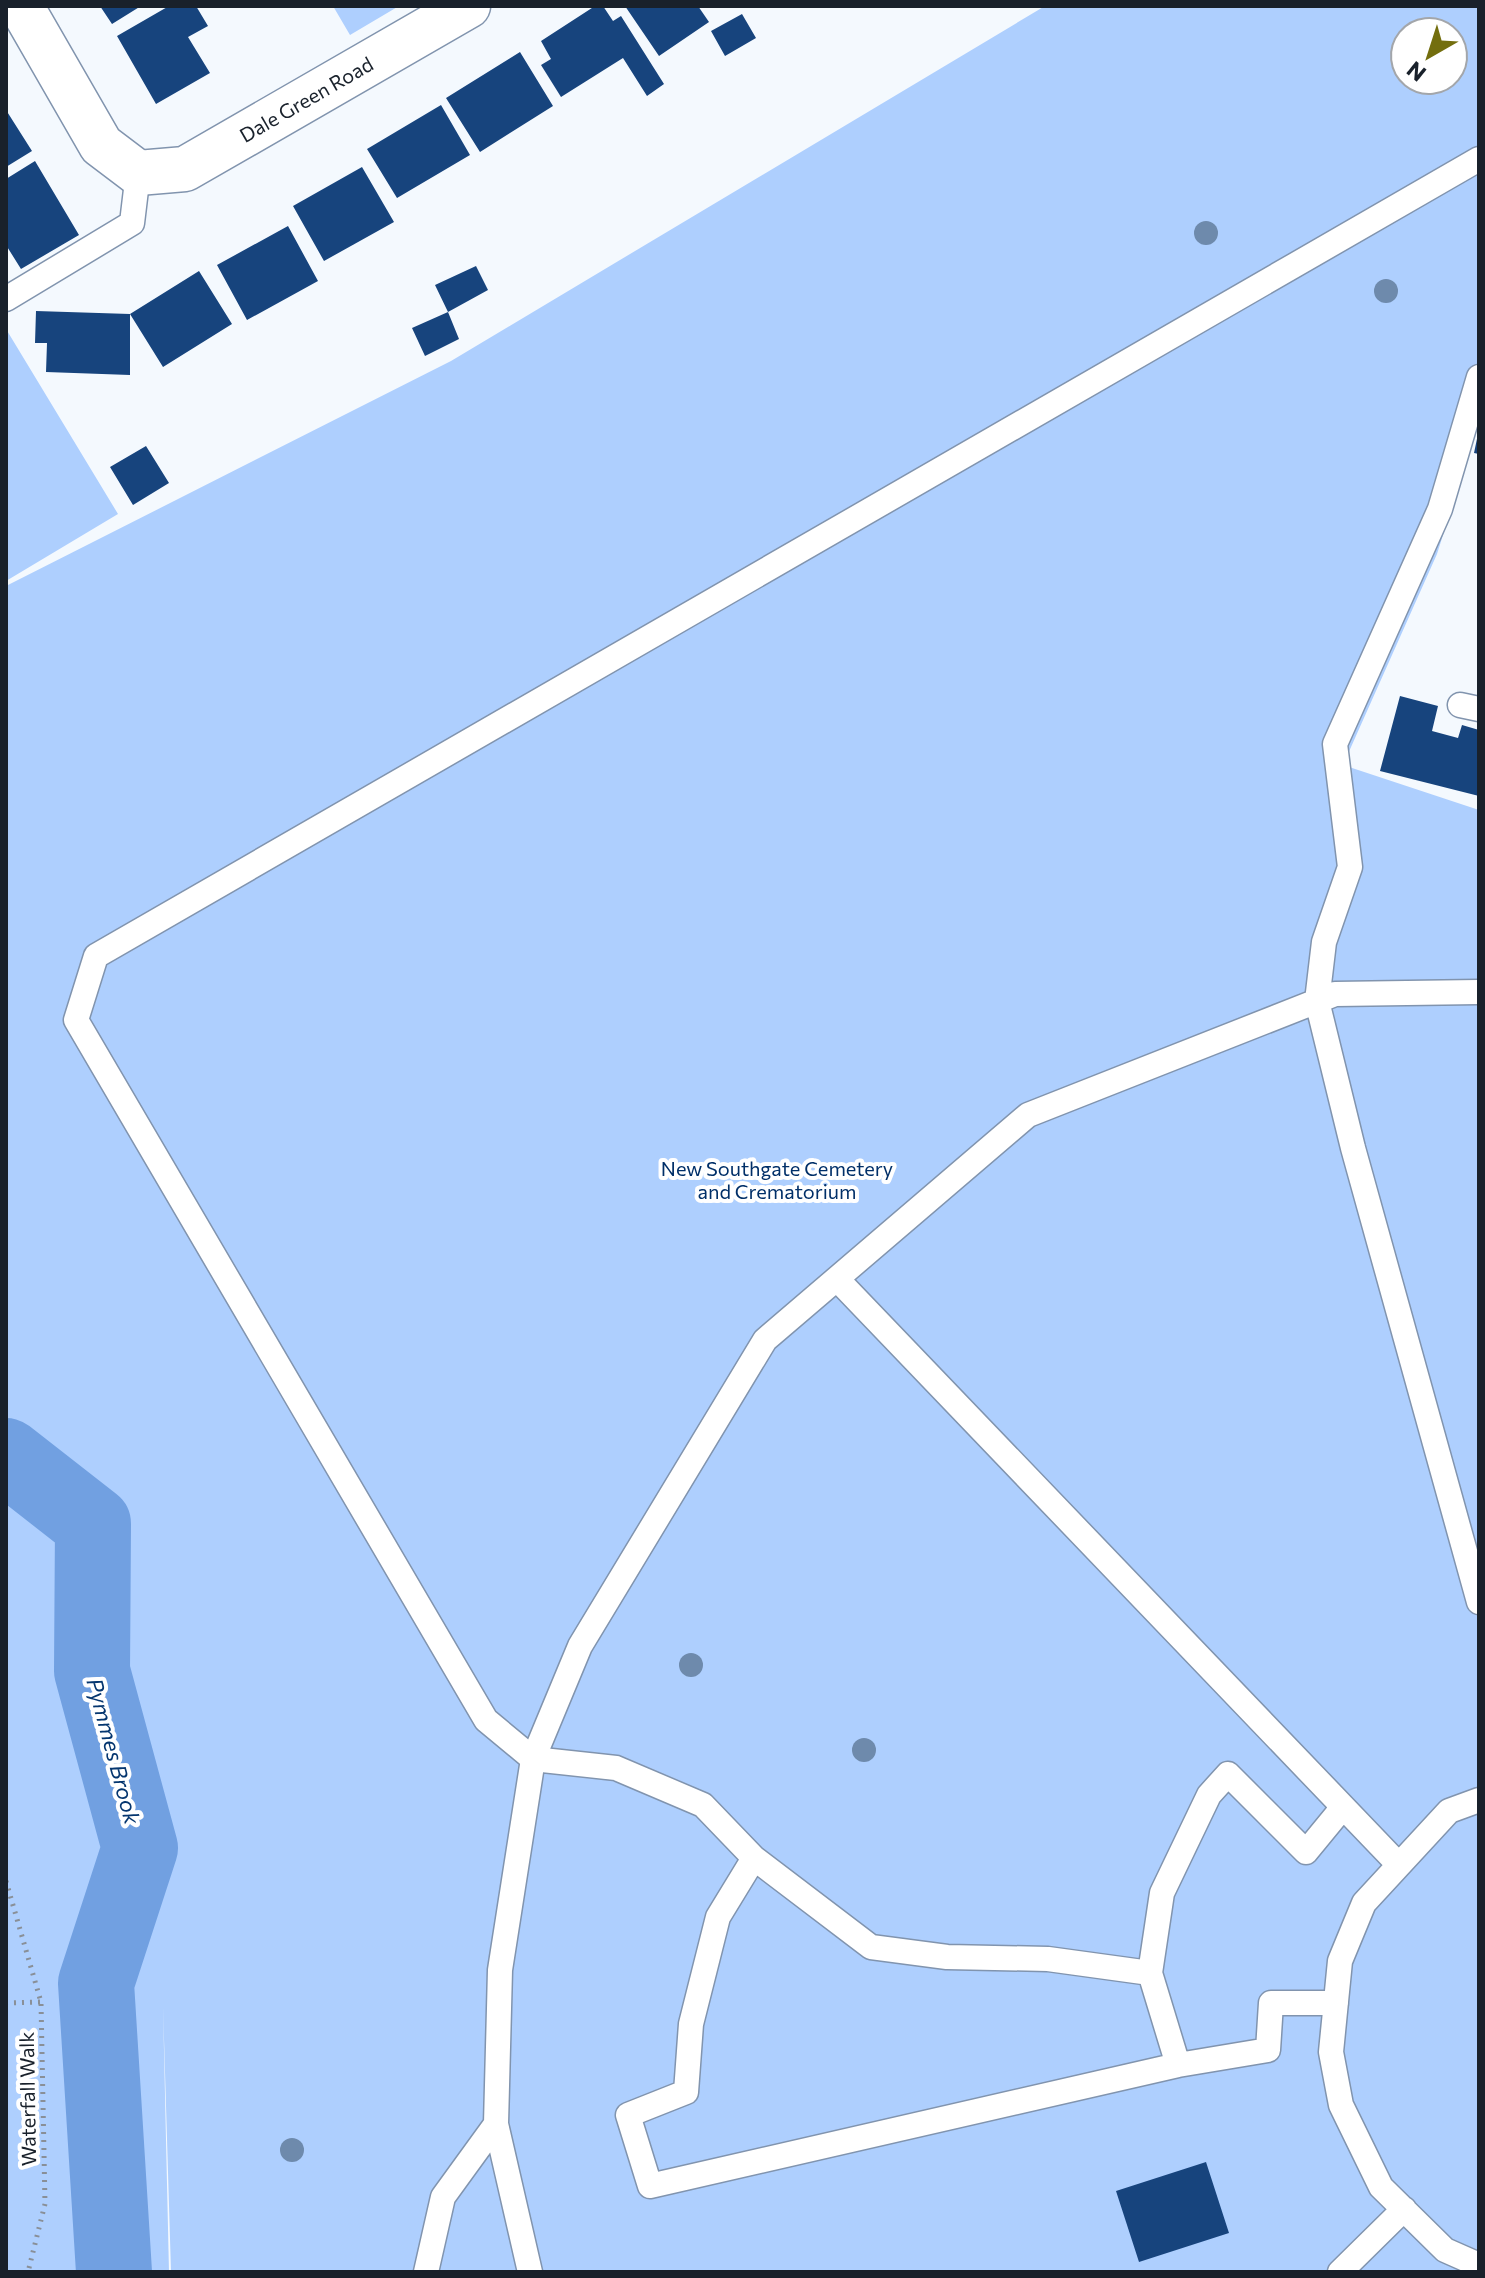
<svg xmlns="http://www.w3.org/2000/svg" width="1485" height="2278" viewBox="0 0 1485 2278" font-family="Commissioner,sans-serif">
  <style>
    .green { fill: #aecffe; fill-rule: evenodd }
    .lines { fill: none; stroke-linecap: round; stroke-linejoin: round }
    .river { stroke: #71a0e1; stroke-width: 76 }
    .building { fill: #17447d }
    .lane-casing { stroke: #8194ae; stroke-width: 27 }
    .street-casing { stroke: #8194ae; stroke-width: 47 }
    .path { stroke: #898f97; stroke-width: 5; stroke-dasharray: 2 6; stroke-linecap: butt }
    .lane { stroke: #fff; stroke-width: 24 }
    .street { stroke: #fff; stroke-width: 44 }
    .tree { fill: #6e8aac }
    .labels { text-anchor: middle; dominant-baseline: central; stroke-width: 8; stroke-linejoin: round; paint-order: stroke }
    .street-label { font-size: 20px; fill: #19212b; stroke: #fff }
    .park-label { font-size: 20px; fill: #002f68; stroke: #fff }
    .water-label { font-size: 22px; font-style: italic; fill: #05366f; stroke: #fff }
  </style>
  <rect width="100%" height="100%" fill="#f4f9fe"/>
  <path class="green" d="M333,6H399L350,35Z
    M1045,6H1479V421L1437,554L1343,765L1479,810V2272H171L163,2006L169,2272H6V586L451,361ZM1405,32H1453V80H1405Z
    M6,329L118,514L6,581Z"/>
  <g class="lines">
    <path class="river" d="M6,1456L93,1524L92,1671L140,1848L96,1983L114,2272"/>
  </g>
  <path class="building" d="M100,6H141L112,24Z
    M169,6H196L208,26L188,37L210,73L156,104L117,36Z
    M595,6H603L613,21L621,16L664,84L647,96L623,58L561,97L541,65L551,59L541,41Z
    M625,6H698L709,22L659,56Z
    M742,14L756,38L725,56L711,31Z
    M520,52L553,106L480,152L446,98Z
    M441,105L470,155L397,198L367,149Z
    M6,110L32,151L6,167Z
    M35,161L79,235L21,269L6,245V179Z
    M362,167L394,222L324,261L293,206Z
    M288,226L318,281L247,320L217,265Z
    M476,266L488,290L448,312L459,339L425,356L412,328L448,312L435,285Z
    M199,271L232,324L163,367L130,314V375L46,372L47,343H35L36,311L130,314Z
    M1478,434H1479V454L1474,453Z
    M146,446L169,483L133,505L110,467Z
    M1400,696L1438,706L1432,731L1458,738L1462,725L1479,730V796L1380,771Z
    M1206,2162L1229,2233L1139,2262L1116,2191Z"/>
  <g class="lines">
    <defs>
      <path id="lane" d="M6,299L132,223L138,173
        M1479,377L1440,509L1335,744L1350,867L1324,942L1317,1001L1353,1148L1479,1602
        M1460,705L1479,709
        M837,1279L1399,1865
        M1479,1800L1449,1811L1364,1903L1340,1961L1331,2052L1341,2105L1381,2187L1445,2250L1479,2265
        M754,1858L718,1917L691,2024L686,2092L628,2115L650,2186L1178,2065L1150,1973L1162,1893L1209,1795L1228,1774L1306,1852L1343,1807
        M1150,1973L1048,1959L947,1957L871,1947L754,1858L703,1805L616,1768L533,1759L486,1720L76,1020L96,956L1479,159
        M1178,2065L1268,2050L1271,2003H1336
        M426,2272L443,2197L496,2124
        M530,2272L496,2124L500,1970L533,1759L580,1646L765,1340L1028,1115L1335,994L1479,992
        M1340,2272L1404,2209"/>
      <path id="street" d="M21,6L101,145L138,173L185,169L468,6"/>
    </defs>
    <use href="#lane" class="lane-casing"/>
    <use href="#street" class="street-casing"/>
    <path class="path" d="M6,1881L41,2002L45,2204L28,2272
      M6,2003L41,2002"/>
    <use href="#lane" class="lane"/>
    <use href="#street" class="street"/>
  </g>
  <g class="tree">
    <circle cx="1206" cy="233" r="12"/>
    <circle cx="1386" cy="291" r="12"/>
    <circle cx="691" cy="1665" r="12"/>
    <circle cx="864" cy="1750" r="12"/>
    <circle cx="292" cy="2150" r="12"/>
  </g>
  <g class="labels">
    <g class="street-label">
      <text transform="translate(306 99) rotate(-30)">Dale Green Road</text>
      <text transform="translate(27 2099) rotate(-91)">Waterfall Walk</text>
    </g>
    <g class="park-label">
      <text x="777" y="1168">New Southgate Cemetery<tspan x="777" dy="23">and Crematorium</tspan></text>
    </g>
    <g class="water-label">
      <text transform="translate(114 1751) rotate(75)">Pymmes Brook</text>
    </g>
  </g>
  <rect width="1485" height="2278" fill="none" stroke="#19212b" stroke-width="16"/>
  <g transform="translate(1429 56) rotate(219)"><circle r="38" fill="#ffffff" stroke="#a3a6aa" stroke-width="2"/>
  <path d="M0-6L14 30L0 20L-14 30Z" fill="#736e0e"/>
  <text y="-12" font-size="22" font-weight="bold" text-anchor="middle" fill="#19212b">N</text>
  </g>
</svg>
